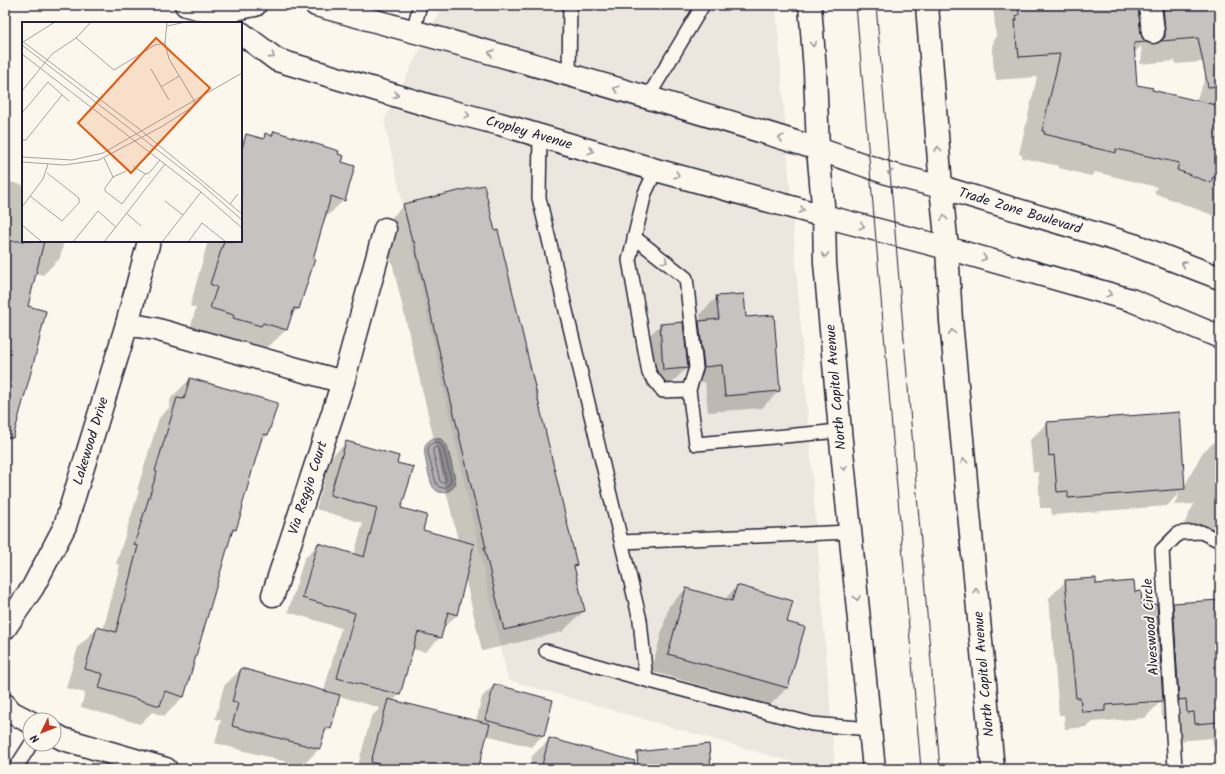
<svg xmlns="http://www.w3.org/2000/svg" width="1225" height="774" viewBox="0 0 1225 774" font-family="Kalam,sans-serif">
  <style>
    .built { fill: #ebe7df }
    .water { fill: #b1aeb0; stroke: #787681 }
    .shadow { fill: #0003; fill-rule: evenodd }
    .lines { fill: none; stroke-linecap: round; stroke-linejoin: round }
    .shore { stroke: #5b5a6a; stroke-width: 1 }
    .building { fill: #c6c2c0; stroke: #22223b }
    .lane-casing { stroke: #22223b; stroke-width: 16 }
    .street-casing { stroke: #22223b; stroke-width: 25 }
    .secondary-casing { stroke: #22223b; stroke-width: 25 }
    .primary-casing { stroke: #22223b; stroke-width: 25 }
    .lane { stroke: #fbf7ec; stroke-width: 13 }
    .street { stroke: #fbf7ec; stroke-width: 22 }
    .secondary { stroke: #fbf7ec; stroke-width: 22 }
    .primary { stroke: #fbf7ec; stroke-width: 22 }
    .tram { stroke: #22223b; stroke-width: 1 }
    .oneway { stroke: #99979c }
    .labels { text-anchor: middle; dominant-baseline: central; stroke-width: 4; stroke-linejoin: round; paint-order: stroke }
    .street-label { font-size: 14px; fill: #22223b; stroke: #fbf7ec }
    .inset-road { fill: none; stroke: #a4a2a5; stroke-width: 1 }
    .view { fill: #e8590c; fill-opacity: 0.15; stroke: #e8590c; stroke-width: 2 }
    .inset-edge { fill: none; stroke: #22223b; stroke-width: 2 }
  </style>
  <rect width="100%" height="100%" fill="#fbf7ec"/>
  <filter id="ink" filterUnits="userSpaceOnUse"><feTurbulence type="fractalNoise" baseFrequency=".025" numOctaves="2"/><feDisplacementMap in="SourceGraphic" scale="8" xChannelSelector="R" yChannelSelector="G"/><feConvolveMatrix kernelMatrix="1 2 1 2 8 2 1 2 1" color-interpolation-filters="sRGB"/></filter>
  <g filter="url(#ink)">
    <path class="built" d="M443,5H776L835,769H817L508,680L384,120Z"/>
    <path class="water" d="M433,438L441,439L447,445L456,483C452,492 440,497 433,487C430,482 423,452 425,447C426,442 429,441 433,438Z"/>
    <path class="shadow" d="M993,5H1220V218L1154,193L1157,187L1095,172L1091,176L1059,168V166L1022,158V155L1019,154L1037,77L996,80L995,71L994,72L992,45L994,43L993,40L996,37ZM1141,46L1142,55L1141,61L1139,64L1175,61L1176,64L1212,61L1196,101L1151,90L1136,85L1134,53Z
      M274,132L337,154L341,163L344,200L323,220L298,309L290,317L286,330L264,351L190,329L196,308L190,306L208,241H241V149L253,137L261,140L266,134L270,136Z
      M10,182L23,185V241H64L60,258L43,275L36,273L27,307L5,427V187Z
      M404,205L576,565L573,567L584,611L562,632L482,651L465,577L457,615L442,629L440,638L425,652L412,649L399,695L393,701L476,722L482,697L494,685L543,735L531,747L486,735L477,769H357L371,717L380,708L339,696L330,728L322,736L319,749L302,766L215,743L221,720L215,719L224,686L241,669L324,691L341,628L288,612L304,559L318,544L354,555L363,523L316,509L332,456L347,442L396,463L400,508L422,531L458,541L392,262H391L383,226Z
      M717,297L745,318L779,391L762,408L708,412L705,382L687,383L686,369L669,385L647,387L643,342L660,325L683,338L701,322L700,314Z
      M190,379L268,435L259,443L235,530L230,534L183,697L164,716L152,712L140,724L81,707L85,693L66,688L78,647L97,628L103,630L120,565L116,564L139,491L137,490L159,418L169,408L171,398Z
      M1047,423L1184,487L1202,453L1220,437V547L1183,526L1194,504L1174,505L1180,492L1167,506L1052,515L1051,508H1040L1038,472H1033L1030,440Z
      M1066,581L1096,585L1134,593L1141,606L1157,620L1174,604L1215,601L1220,596V745L1213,746L1212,738L1178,741L1170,716H1162L1161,701L1145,718L1093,722L1087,727L1065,729L1064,715H1059L1049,598Z
      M737,586L786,623L804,628L787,688L770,705L651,671L669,606L686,589L724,600Z
      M550,739L640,764L638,769H529L532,756Z"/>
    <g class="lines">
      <path class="shore" d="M435,442L439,443L443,447L451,479L450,484L444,488L439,487L436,483L428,453C427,447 430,444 435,442Z
        M436,447L439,449L446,480L444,483H442L440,481L433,452V449Z"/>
    </g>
    <path class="building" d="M1018,5H1138L1141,34L1143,39L1147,42L1134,43L1137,85L1153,88L1152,90L1220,106V180L1213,177L1211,183L1177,170L1179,163L1116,149V153L1082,145V143L1044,134L1045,132L1042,131L1060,54L1019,57L1018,48L1017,49L1015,20H1017L1016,16L1019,15Z
      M1163,5H1220V86L1208,87L1198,38L1161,41L1165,37V31Z
      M274,131L339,151L338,154L344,156L342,162L355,166L345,201L331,196L313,259H315L299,309L294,308L287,330L263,323L261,326L233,318L234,315L210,308L217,287L210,284L224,241H241V152L246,134L264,139L265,133L272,136Z
      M484,185L495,231L498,230L577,565L574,566L585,611L504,630L484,547L486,548L445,376L414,241H412L403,204Z
      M5,241H44L28,306L46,311L37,350L13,438L5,437Z
      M744,294L746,317L774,315L780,391L725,396L722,365L704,367L699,321L719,319L716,296Z
      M683,322L688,368L663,370L660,324Z
      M190,378L278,403L268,435L263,434L242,506L243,507L236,530L233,529L184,697L165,691L160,706L99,688L103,674L85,669L97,627L116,632L138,546L134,545L157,472L155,471L177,398L184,399Z
      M1180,412L1185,489L1068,498V491L1057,492L1054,455L1049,456L1047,422Z
      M346,441L399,456L397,463L414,467L401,508L427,515L423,530L474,544L457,615L448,612L441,638L418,632L400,695L337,678L355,613L302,598L318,543L364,557L377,508L330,495Z
      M1096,578V584L1134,581L1135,592L1141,591L1142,605L1157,604L1163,701L1105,705V711L1082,712L1080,698H1076L1065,580Z
      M737,585L793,601L787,622L805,627L788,688L668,654L686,588L732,601Z
      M1219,600V604H1220V722L1195,724L1194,712L1187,713L1186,699L1179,700L1173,603Z
      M241,668L340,695L331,729L326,727L320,749L232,726L238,703L232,702Z
      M494,684L553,700L544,736L485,720Z
      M388,699L490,724L478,769H396L371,762Z
      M549,738L635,761L634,769H541Z
      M709,744L711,769H638L637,752Z"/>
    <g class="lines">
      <defs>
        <path id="lane" d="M413,31L420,5
          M569,75L570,5
          M648,97L703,5
          M540,136L539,198L640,620L646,680
          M656,170L645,193L629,260L649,373L663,391L689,390L696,444L840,431
          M634,237L686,278L696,368L689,390
          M622,542L850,532
          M546,651L646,680L812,724L870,729
          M15,769L31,744
          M1175,769L1162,550L1179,533L1201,532L1220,541"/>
        <path id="street" d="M1150,5L1153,32
          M127,324L155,329L343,382
          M273,595L343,382L385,229
          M5,705L11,712L30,722
          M54,734L63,739L166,769"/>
        <path id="secondary" d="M186,5L216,13L229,23
          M316,5C484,50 652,97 818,149
          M216,13L255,5
          M241,33L277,60L434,107L500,124L656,170L824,216
          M5,628L33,587L65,526L127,324L149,241"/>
        <path id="primary" d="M810,5L815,71L818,149L824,216L825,263L840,431L874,769
          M927,5L941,187L947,248L951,321L993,769
          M818,149L890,174L941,187L1137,246L1220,278
          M824,216L947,248L1131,300L1220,337"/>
      </defs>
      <use href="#lane" class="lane-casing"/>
      <use href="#street" class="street-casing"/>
      <use href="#secondary" class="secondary-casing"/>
      <use href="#primary" class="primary-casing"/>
      <use href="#lane" class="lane"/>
      <use href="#street" class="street"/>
      <use href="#secondary" class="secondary"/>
      <use href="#primary" class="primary"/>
      <path class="tram" d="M856,5L921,769
        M876,5L940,769"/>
    </g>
    <defs><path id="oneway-chevron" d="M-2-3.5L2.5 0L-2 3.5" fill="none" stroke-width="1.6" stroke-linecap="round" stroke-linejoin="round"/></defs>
    <g class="oneway">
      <use href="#oneway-chevron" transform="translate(813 44) rotate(86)"/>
      <use href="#oneway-chevron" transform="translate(491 53) rotate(-164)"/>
      <use href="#oneway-chevron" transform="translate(272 56) rotate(36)"/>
      <use href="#oneway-chevron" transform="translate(616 89) rotate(-164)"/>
      <use href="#oneway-chevron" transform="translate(396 95) rotate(16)"/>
      <use href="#oneway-chevron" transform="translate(467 115) rotate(15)"/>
      <use href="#oneway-chevron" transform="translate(781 138) rotate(-163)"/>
      <use href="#oneway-chevron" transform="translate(938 149) rotate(-94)"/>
      <use href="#oneway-chevron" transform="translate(591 151) rotate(16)"/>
      <use href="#oneway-chevron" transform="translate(890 173) rotate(-163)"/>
      <use href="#oneway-chevron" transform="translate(677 175) rotate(16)"/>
      <use href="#oneway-chevron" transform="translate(802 210) rotate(15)"/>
      <use href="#oneway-chevron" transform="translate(944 218) rotate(-96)"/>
      <use href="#oneway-chevron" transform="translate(862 226) rotate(14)"/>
      <use href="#oneway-chevron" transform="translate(825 255) rotate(89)"/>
      <use href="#oneway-chevron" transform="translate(984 258) rotate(16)"/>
      <use href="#oneway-chevron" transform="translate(665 261) rotate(38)"/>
      <use href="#oneway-chevron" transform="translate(1184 264) rotate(-159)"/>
      <use href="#oneway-chevron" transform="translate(1109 294) rotate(16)"/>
      <use href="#oneway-chevron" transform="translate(952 332) rotate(-95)"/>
      <use href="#oneway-chevron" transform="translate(964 461) rotate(-95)"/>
      <use href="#oneway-chevron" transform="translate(844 468) rotate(84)"/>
      <use href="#oneway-chevron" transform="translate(976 591) rotate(-95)"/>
      <use href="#oneway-chevron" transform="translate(857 598) rotate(84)"/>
    </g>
  </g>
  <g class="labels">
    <g class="street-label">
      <text transform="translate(529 133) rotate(16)">Cropley Avenue</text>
      <text transform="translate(1020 211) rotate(17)">Trade Zone Boulevard</text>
      <text transform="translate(836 387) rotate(-95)">North Capitol Avenue</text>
      <text transform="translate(91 441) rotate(-73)">Lakewood Drive</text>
      <text transform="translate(308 488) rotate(-72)">Via Reggio Court</text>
      <text transform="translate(1151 627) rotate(-94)">Alveswood Circle</text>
      <text transform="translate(984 674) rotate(-95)">North Capitol Avenue</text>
    </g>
  </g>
  <g transform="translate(22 22)">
    <rect width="220" height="220" fill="#fbf7ec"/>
    <path class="inset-road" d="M145,0L143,21L147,37L173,80M145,4L164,0M54,16L92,48L133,23L143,21M0,19L116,106L220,192M1,20L33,0M0,23L178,161L220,198M0,32L179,170L220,206M129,47L147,78M139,65L157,54M0,69L30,32L54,16L69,0M0,91L26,60L47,79M0,118H4L40,73M0,135L50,138L81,131L220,51M82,136L91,155M0,140L42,143L77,138L139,105L169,86L173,80M104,149L91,155L83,166V169L100,182L123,152L111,144M123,152L127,151L138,138M8,174L40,199L57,181V176L25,151M143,179L161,193M208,182L216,172M0,185L21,157L26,142M104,191L119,204M0,203L20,220M51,220L76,189L94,205M82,220L143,142M140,220L179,170M166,220L180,201L204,220"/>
    <path class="view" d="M134,16L188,66L109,151L56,101Z"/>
    <rect width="220" height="220" class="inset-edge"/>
  </g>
  <rect width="1225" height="774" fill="none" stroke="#fbf7ec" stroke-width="20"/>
  <rect x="10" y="10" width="1205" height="754" fill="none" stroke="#22223b" stroke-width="1.5" filter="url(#ink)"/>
  <g transform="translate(42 732) rotate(227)"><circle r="19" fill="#fbf7ec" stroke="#a4a2a5"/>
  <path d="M0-3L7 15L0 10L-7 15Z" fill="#c8321e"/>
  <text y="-6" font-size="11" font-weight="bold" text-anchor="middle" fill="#22223b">N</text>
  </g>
</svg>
